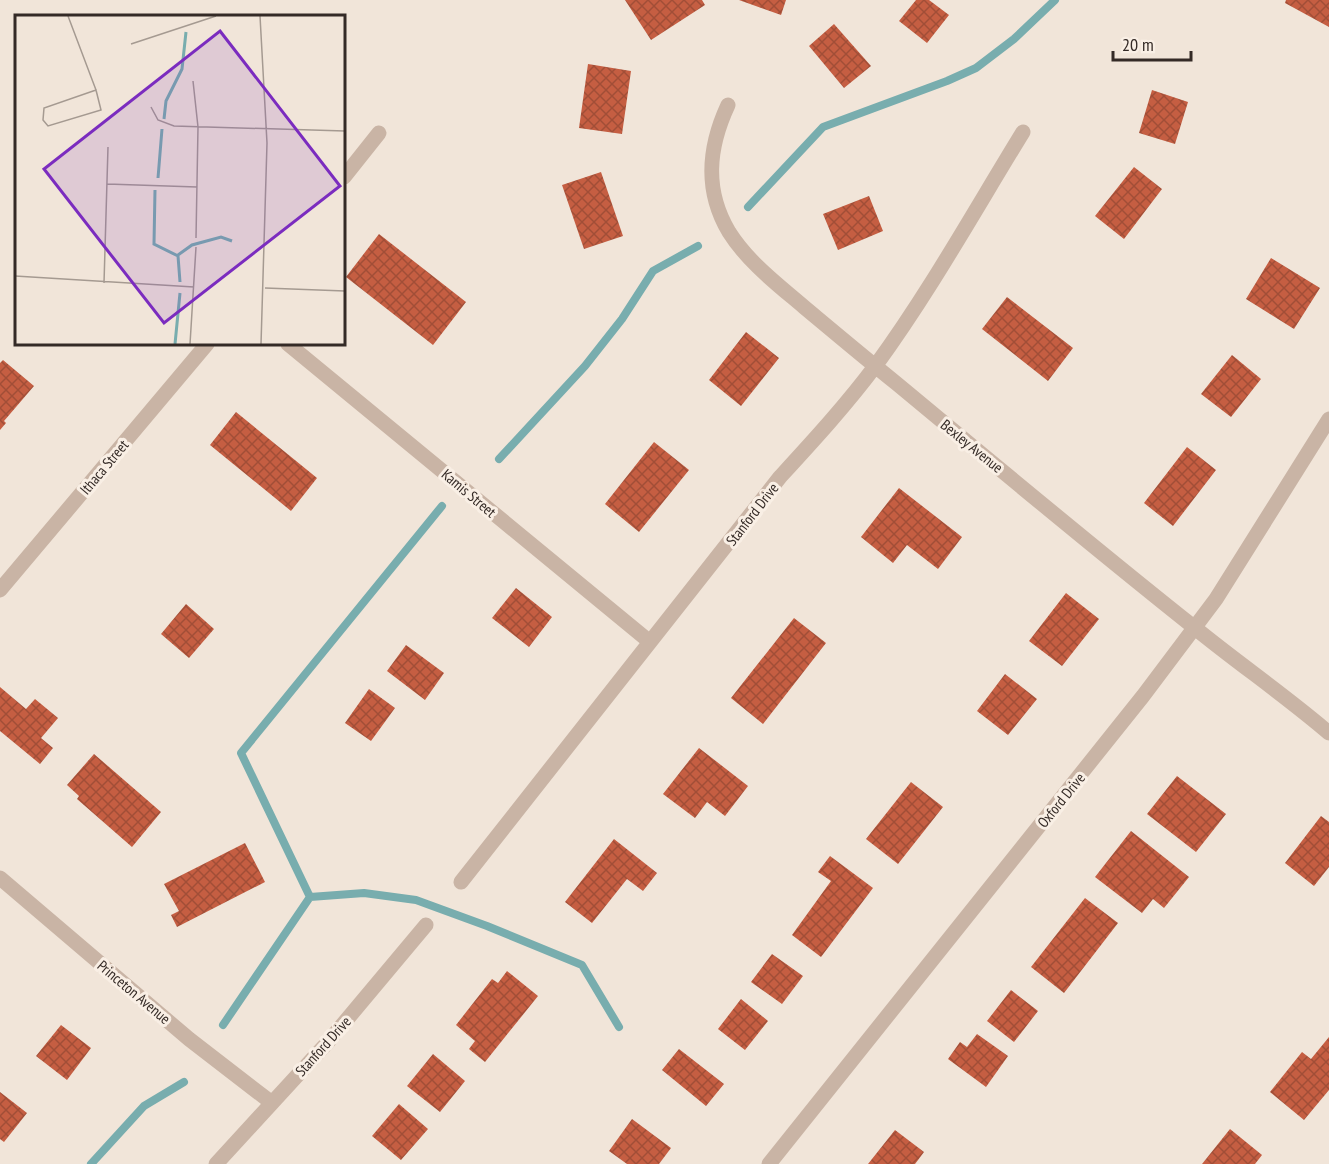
<svg xmlns="http://www.w3.org/2000/svg" width="1329" height="1164" viewBox="0 0 1329 1164" font-family="'PT Sans Narrow',sans-serif">
  <style>
    .lines { fill: none; stroke-linecap: round; stroke-linejoin: round }
    .stream { stroke: #78adae; stroke-width: 8 }
    .building { fill: url(#building-cross-hatch) }
    .minor { stroke: #c9b4a5; stroke-width: 15 }
    .labels { text-anchor: middle; dominant-baseline: central; stroke-width: 6; stroke-linejoin: round; paint-order: stroke }
    .street-label { font-size: 15px; fill: #342a26; stroke: #f9efe5 }
    .inset-river { fill: none; stroke: #78adae; stroke-width: 3 }
    .inset-road { fill: none; stroke: #a59a91; stroke-width: 1.5 }
    .view { fill: #7b2cbf; fill-opacity: 0.15; stroke: #7b2cbf; stroke-width: 3 }
    .inset-edge { fill: none; stroke: #342a26; stroke-width: 3 }
  </style>
  <defs>
    <pattern id="building-cross-hatch" width="8" height="8" patternUnits="userSpaceOnUse" patternTransform="scale(1.5)"><rect width="8" height="8" fill="#c55e42"/><path d="M0 0l8 8M0 8l8-8" fill="none" stroke="#a14e37"/></pattern>
  </defs>
  <rect width="100%" height="100%" fill="#f1e5d9"/>
  <g class="lines">
    <path class="stream" d="M748,207L823,127L947,81L976,68L1014,39L1055,0
      M499,459L585,366L622,319L653,271L698,246
      M310,897L364,893L416,900L487,926L582,965L619,1027
      M223,1025L310,897L241,753L442,506
      M91,1164L144,1106L184,1082"/>
  </g>
  <path class="building" d="M625,0H702L705,5L651,40Z
    M739,0H786L781,15Z
    M916,0H929L949,15L927,43L899,21Z
    M1286,0H1329V27L1285,3Z
    M834,24L871,66L844,88L809,46Z
    M588,64L631,71L622,134L579,128Z
    M1152,90L1188,102L1175,144L1139,133Z
    M1134,167L1162,189L1124,239L1095,216Z
    M601,172L623,236L584,249L562,185Z
    M869,196L883,231L838,250L823,214Z
    M379,234L466,302L433,345L346,277Z
    M1271,258L1320,288L1294,329L1246,299Z
    M1007,297L1073,348L1048,381L982,329Z
    M746,332L779,358L741,406L709,380Z
    M1232,355L1261,379L1231,417L1201,394Z
    M3,360L34,386L4,421L6,423L0,430V363Z
    M236,412L317,478L291,511L210,445Z
    M654,442L689,470L639,532L605,504Z
    M1187,447L1216,470L1173,526L1144,503Z
    M899,488L962,537L938,569L907,545L893,563L861,537Z
    M516,588L552,617L529,647L492,618Z
    M1066,593L1099,619L1062,666L1029,641Z
    M186,604L214,629L189,658L161,634Z
    M794,618L826,643L763,724L731,698Z
    M406,645L444,673L425,700L387,671Z
    M1005,674L1037,699L1008,735L977,711Z
    M0,687L26,709L35,699L58,718L41,738L53,748L40,764L0,731Z
    M369,689L395,708L371,741L345,723Z
    M699,748L748,786L725,816L707,802L695,818L663,794Z
    M94,754L161,812L132,847L77,799L79,796L67,785Z
    M1177,776L1226,814L1196,852L1147,814Z
    M911,782L943,807L898,864L866,839Z
    M1321,816L1329,822V867L1314,886L1285,863Z
    M1131,831L1189,877L1164,908L1153,899L1142,913L1095,877Z
    M614,839L657,873L643,891L627,879L592,923L565,902Z
    M245,843L265,882L177,927L171,915L179,911L164,884Z
    M830,856L873,888L821,957L792,935L831,881L818,872Z
    M1085,898L1118,923L1064,993L1031,967Z
    M772,954L803,976L782,1004L751,982Z
    M507,971L538,996L485,1062L469,1049L475,1041L456,1025L492,979L498,983Z
    M1011,990L1038,1011L1014,1042L987,1021Z
    M741,999L768,1021L745,1050L718,1029Z
    M61,1025L91,1048L67,1080L36,1056Z
    M977,1034L1008,1056L986,1087L948,1059L960,1042L967,1047Z
    M1329,1037V1090L1304,1120L1270,1092L1302,1052L1311,1059Z
    M679,1049L724,1084L706,1106L662,1070Z
    M433,1054L465,1081L440,1112L407,1086Z
    M0,1092L27,1113L4,1142L0,1139Z
    M399,1104L428,1129L401,1160L372,1136Z
    M632,1119L671,1148L659,1164H627L609,1151Z
    M1230,1129L1262,1155L1255,1164H1202Z
    M895,1130L924,1152L915,1164H868Z"/>
  <g class="lines">
    <path class="minor" d="M728,105C708,148 704,190 729,232C748,262 777,284 804,307C834,332 865,358 896,383C995,465 1094,548 1195,628C1239,664 1286,696 1329,733
      M344,177L379,133
      M288,344L650,642
      M0,590L207,344
      M0,878L189,1039L272,1103
      M461,882L780,477C813,441 847,404 876,365C930,291 975,210 1023,132
      M216,1164L328,1042L426,925
      M769,1164L1143,696L1216,599L1329,419"/>
  </g>
  <g class="labels">
    <g class="street-label">
      <text transform="translate(972 446) rotate(39)">Bexley Avenue</text>
      <text transform="translate(104 467) rotate(-50)">Ithaca Street</text>
      <text transform="translate(469 493) rotate(40)">Kamis Street</text>
      <text transform="translate(752 514) rotate(-52)">Stanford Drive</text>
      <text transform="translate(1061 800) rotate(-51)">Oxford Drive</text>
      <text transform="translate(134 992) rotate(40)">Princeton Avenue</text>
      <text transform="translate(323 1046) rotate(-48)">Stanford Drive</text>
    </g>
  </g>
  <g transform="translate(15 15)">
    <rect width="330" height="330" fill="#f1e5d9"/>
    <path class="inset-river" d="M149,104L151,86L167,54L171,17M143,163L147,114M140,175L139,229L163,241L165,267M163,240L177,230L206,222L217,226M160,329L165,278"/>
    <path class="inset-road" d="M53,1L81,75L29,93L28,105L33,111L86,95L81,75M245,1L252,128L246,329M116,29L201,1M178,66L183,112L181,223M136,92L143,105L159,111L330,116M92,169L182,172M0,261L179,272M89,268L93,132M250,273L330,276M175,329L181,232"/>
    <path class="view" d="M205,16L325,171L149,308L29,154Z"/>
    <rect width="330" height="330" class="inset-edge"/>
  </g>
  <path d="M1113 51v9h78v-9" fill="none" stroke="#342a26" stroke-width="3"/>
  <text x="1122" y="51" font-size="18" fill="#342a26" stroke="#f9efe5" stroke-width="4.5" paint-order="stroke">20 m</text>
</svg>
